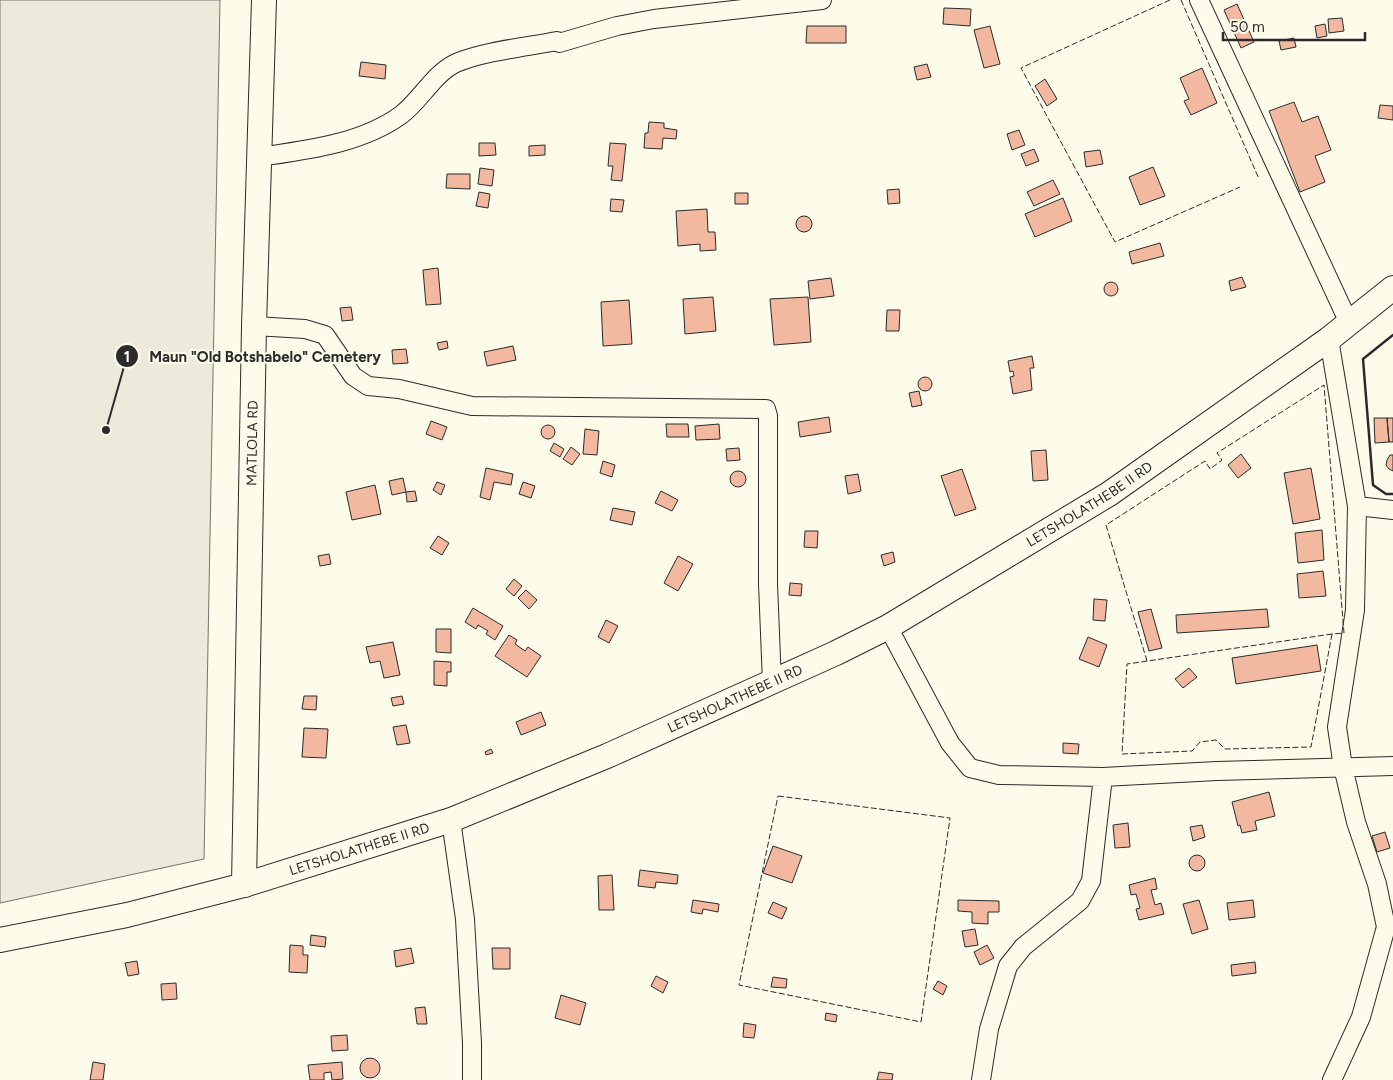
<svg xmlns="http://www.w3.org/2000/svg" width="1393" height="1080" viewBox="0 0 1393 1080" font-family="Figtree,sans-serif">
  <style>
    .green { fill: #ecebdb; stroke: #74746e }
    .building { fill: #f2b8a0; stroke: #2b2b2b }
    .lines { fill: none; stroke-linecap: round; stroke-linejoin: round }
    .street-casing { stroke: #2b2b2b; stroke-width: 20 }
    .secondary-casing { stroke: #2b2b2b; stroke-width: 26 }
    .street { stroke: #fdfbea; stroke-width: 18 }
    .secondary { stroke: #fdfbea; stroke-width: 24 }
    .fence { stroke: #2b2b2b; stroke-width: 1; stroke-dasharray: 6 2.5; stroke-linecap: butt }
    .wall { stroke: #2b2b2b; stroke-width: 2.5 }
    .labels { text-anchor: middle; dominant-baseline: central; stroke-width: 4; stroke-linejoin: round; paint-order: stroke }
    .street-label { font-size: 14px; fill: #2b2b2b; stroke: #fdfbea }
    .leader { fill: none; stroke: #2b2b2b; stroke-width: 2 }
    .callout-dot { fill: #2b2b2b; stroke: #fdfbea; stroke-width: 2 }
    .mark-label { font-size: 15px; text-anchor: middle; font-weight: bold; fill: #fff }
    .callout-label { font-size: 15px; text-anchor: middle; font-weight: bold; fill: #2b2b2b; stroke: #fdfbea; stroke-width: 4; stroke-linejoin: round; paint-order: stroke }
  </style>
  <rect width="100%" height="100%" fill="#fdfbea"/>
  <path class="green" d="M0,0H220L204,859L0,903Z"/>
  <path class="building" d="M1237,4L1254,42L1241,48L1224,10Z
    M944,8L971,9L970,26L943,24Z
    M1342,18L1344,31L1329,33L1328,19Z
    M1325,24L1327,36L1317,38L1315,26Z
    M807,26H846V43H806Z
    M990,26L1000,64L984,68L974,30Z
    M1294,38L1296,47L1281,50L1279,41Z
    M361,62L386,65L385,79L359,76Z
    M927,64L931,77L917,80L914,67Z
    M1202,68L1217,103L1191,115L1184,101L1189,99L1180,78Z
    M1045,79L1057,99L1047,106L1035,86Z
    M1294,102L1302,122L1318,116L1331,150L1315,156L1325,182L1300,192L1269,111Z
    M1380,105L1393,106V120L1378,118Z
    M649,122L664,123V128L677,130L676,139L663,138L662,149L644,148L645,133H648Z
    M1019,130L1025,145L1012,150L1007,134Z
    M479,143H495L496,155L479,156Z
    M610,143L626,144L622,181L611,180L613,166H608Z
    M545,145V155L529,156V146Z
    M1034,149L1039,161L1026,166L1021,154Z
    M1100,150L1103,164L1086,167L1084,152Z
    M1153,167L1165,196L1140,205L1129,177Z
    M480,168L494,170L492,186L478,184Z
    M447,174H470V189L446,188Z
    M1053,180L1060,194L1034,206L1027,192Z
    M899,189L900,203L888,204L887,190Z
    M479,192L490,194L488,208L476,206Z
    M735,193H748V204H735Z
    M1063,198L1072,221L1035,237L1025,214Z
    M611,199L624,200L622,212L610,211Z
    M707,209L708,232H715L716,250L700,251V244L678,246L676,211Z
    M796 224a8 8 0 1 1 16 0a8 8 0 1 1-16 0Z
    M1160,243L1164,256L1132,264L1129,252Z
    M438,268L441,304L426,305L423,270Z
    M1242,277L1246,287L1231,291L1229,281Z
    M831,278L834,296L810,299L808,281Z
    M1104 289a7 7 0 1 1 14 0a7 7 0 1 1-14 0Z
    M713,297L716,331L685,334L683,299Z
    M808,297L811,342L774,345L770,299Z
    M629,300L632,344L603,346L601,302Z
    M351,307L353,320L342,321L340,308Z
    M887,310H900L899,331H886Z
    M447,341L448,348L439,350L437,343Z
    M513,346L516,360L487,366L484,352Z
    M406,349L408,363L393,364L392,350Z
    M1032,356L1034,368H1030L1032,390L1013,394L1010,377L1014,376L1013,371L1010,372L1008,361Z
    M918 384a7 7 0 1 1 14 0a7 7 0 1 1-14 0Z
    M919,391L922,405L912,407L909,393Z
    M829,417L831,432L800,437L798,422Z
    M1374,418H1387L1389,442L1375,443Z
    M1387,418H1393V442H1389Z
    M431,421L447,427L442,440L426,434Z
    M666,424H688L689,437H667Z
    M719,424L720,439L696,440L695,426Z
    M541 432a7 7 0 1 1 14 0a7 7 0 1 1-14 0Z
    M585,429L599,431L597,455L583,454Z
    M554,443L564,449L560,457L550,451Z
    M571,447L580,454L572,465L563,459Z
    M739,448L740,460L727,461L726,449Z
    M1046,450L1048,480L1033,481L1031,451Z
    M1241,454L1251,468L1238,478L1228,465Z
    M1390,455H1393V471L1389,469L1386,465L1387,460Z
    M603,461L615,465L612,477L600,473Z
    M486,468L513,474L511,485L494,482L490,500L480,497Z
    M1311,468L1320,519L1293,524L1284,473Z
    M962,469L976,509L955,516L941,476Z
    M730 479a8 8 0 1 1 16 0a8 8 0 1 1-16 0Z
    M858,474L861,491L848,494L845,476Z
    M403,478L406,492L392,495L389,481Z
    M437,482L445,485L441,495L433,490Z
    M523,482L535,486L531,498L519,494Z
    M375,485L381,514L352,520L346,492Z
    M415,491L417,501L407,502L406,492Z
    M661,491L678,500L672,511L655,503Z
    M613,508L635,512L632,525L610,520Z
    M1322,530L1324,560L1298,563L1295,533Z
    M805,531H818L817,548L804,547Z
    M438,536L449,543L442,555L430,548Z
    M893,552L895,562L884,566L881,555Z
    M329,554L331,564L320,566L318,556Z
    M678,556L693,564L678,591L664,583Z
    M1323,571L1326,596L1299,598L1297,574Z
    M514,579L522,586L514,596L506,589Z
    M790,583L802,584L801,596L789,595Z
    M526,590L537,600L529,609L518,598Z
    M1094,599L1107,600L1105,621L1093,620Z
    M473,608L503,626L495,640L486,634L488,631L478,625L476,629L465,622Z
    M1151,609L1162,648L1149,651L1138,612Z
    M1267,609L1269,627L1177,633L1176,615Z
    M606,620L618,626L609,643L598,637Z
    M436,629H451V653L436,652Z
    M509,635L517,640L515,644L525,651L528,647L541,656L527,677L495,656Z
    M1088,637L1107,645L1099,667L1079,659Z
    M393,642L400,675L384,678L380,661L370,663L366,647Z
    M1317,645L1321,671L1236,684L1232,658Z
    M434,661L451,662V672H447V686L434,685Z
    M1189,668L1197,677L1183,688L1175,679Z
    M304,696H317L316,710L302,709Z
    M402,696L404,704L393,706L391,698Z
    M541,712L546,725L521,735L516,722Z
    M406,725L410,743L397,745L393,727Z
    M304,728L328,729L326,758L302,757Z
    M1063,743L1079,744L1078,754L1063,753Z
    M491,749L493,753L486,755L485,752Z
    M1269,792L1275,816L1255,821L1257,830L1242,833L1240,825L1238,826L1232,802Z
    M1128,823L1130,847L1115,848L1113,825Z
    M1202,825L1205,837L1193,841L1190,827Z
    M1385,832L1390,848L1377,852L1372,836Z
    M773,846L802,856L792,883L763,873Z
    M1189 863a8 8 0 1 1 16 0a8 8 0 1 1-16 0Z
    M640,870L678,875L677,884L656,882L655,888L638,886Z
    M612,875L614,910H599L598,876Z
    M1155,878L1157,889L1151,890L1155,905L1161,903L1164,914L1139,920L1136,909L1140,908L1136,894L1131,895L1129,885Z
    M693,900L719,904L718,912L703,909L702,914L691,912Z
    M958,900L999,901V912H988V924L972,923V912L958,911Z
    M1199,900L1208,929L1192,934L1183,904Z
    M1253,900L1255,917L1229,920L1227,903Z
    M773,902L787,908L782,919L768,913Z
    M975,929L978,945L965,947L962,931Z
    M311,935L326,937L325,947L310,945Z
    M290,945L303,946V955H308L307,973L289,972Z
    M987,945L994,958L980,965L974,952Z
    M411,948L414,963L396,967L394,951Z
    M492,948H510V969H493Z
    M137,961L139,974L128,976L125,963Z
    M1255,962L1256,973L1232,976L1231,965Z
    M656,976L668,982L663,993L651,986Z
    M773,977L787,979L786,988L771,987Z
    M938,981L947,986L943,995L933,989Z
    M176,983L177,999L162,1000L161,984Z
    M561,995L586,1003L580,1025L555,1018Z
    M425,1007L427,1024H417L415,1008Z
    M826,1013L837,1015L836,1022L825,1020Z
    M744,1023L756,1025L754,1038L743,1037Z
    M347,1035L348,1050L332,1051L331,1036Z
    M360 1068a10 10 0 1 1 20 0a10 10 0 1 1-20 0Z
    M93,1062L105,1064L103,1080H90Z
    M342,1062L343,1079L332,1080L331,1072L324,1073V1080H310L308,1065Z
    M879,1072L893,1074L892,1080H877Z"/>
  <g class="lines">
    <defs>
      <path id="street" d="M1199,0L1349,323
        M259,157C306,150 361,144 401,115C421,100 433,74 456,63C485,51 526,47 557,41L559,43L617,26L654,19L822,0
        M254,326L305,329L325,335L353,376L368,386L399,389L472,406L766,409L768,416V584L772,683
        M1329,339L1357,506L1355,610L1337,727L1343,767L1356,822L1377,884L1386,927L1361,1017L1332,1080
        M1357,506L1393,510
        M888,627L950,743L970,768L999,775L1103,777L1217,771L1393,766
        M451,820L465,919L472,1043V1080
        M981,1080L989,1029L1008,966L1023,947L1080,901L1091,881L1103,777"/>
      <g id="secondary">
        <path id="s1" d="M244,885L254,326L264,0"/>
        <path id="s2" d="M0,940L127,915L244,885L451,820L607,756L836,653L888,627L1109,494L1329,339L1393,288"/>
      </g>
    </defs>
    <use href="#street" class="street-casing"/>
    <use href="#secondary" class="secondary-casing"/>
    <use href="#street" class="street"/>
    <use href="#secondary" class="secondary"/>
    <path class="fence" d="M1170,0L1021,68L1115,242L1240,187
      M1181,0L1259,179
      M1332,634L1311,747L1225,749L1216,740L1200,742L1192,751L1122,754L1127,664Z
      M1147,661L1106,525L1205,461L1210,469L1222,460L1217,453L1324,385L1344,633L1332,634
      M778,796L950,818L921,1022L739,985Z"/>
    <path class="wall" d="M1393,335L1363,359L1373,485L1386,494H1393"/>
  </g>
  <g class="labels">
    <g class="street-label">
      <text stroke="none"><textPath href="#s1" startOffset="442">MATLOLA RD</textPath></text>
      <text stroke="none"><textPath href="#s2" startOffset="1181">LETSHOLATHEBE II RD</textPath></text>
      <text stroke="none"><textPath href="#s2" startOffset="776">LETSHOLATHEBE II RD</textPath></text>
      <text stroke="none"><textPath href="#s2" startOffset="371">LETSHOLATHEBE II RD</textPath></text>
    </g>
  </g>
  <path class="leader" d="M106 430L127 356"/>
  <g class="callout-dot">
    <circle cx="106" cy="430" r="5"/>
    <circle cx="127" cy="356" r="12"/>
  </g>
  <g class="mark-label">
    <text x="127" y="362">1</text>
  </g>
  <g class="callout-label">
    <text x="265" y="362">Maun "Old Botshabelo" Cemetery</text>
  </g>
  <path d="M1223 32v8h142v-8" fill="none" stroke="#2b2b2b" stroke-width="2.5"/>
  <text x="1230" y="32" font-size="15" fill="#2b2b2b" stroke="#fdfbea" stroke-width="4" paint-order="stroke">50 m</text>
</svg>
